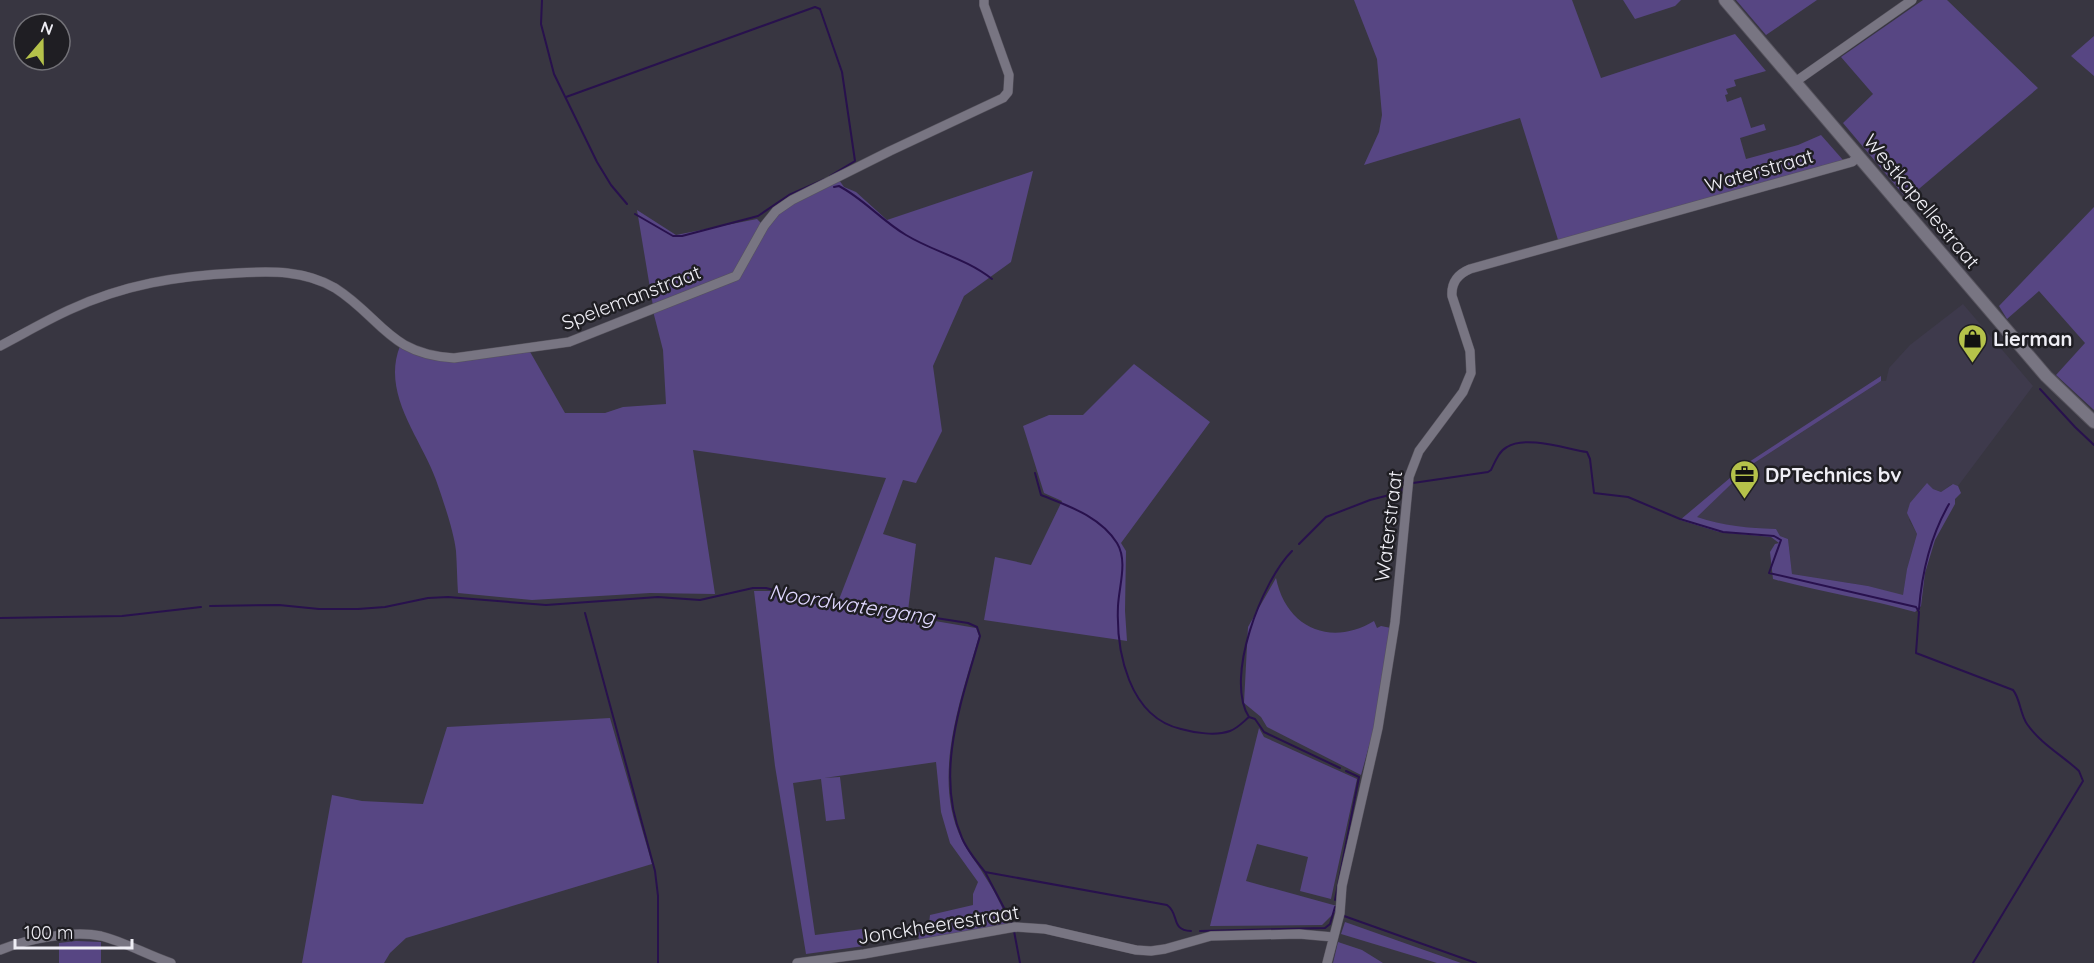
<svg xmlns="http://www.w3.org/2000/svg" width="2094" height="963" viewBox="0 0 2094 963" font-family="Quicksand,sans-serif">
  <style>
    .built { fill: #3e3a4c }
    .green { fill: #574683 }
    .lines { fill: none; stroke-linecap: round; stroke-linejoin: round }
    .stream { stroke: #28114d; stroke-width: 2 }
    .street-casing { stroke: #56535d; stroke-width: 10 }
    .secondary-casing { stroke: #56535d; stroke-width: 14 }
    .street { stroke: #787582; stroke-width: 9 }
    .secondary { stroke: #787582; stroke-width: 12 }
    .labels { text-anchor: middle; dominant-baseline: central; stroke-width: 5; stroke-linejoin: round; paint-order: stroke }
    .street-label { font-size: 20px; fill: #efeef5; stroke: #1f1e23 }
    .poi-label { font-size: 20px; font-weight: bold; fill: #efeef5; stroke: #1f1e23; text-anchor: start }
    .water-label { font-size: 21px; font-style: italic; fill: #e0d8ff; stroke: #1f1e23 }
  </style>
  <rect width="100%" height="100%" fill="#383641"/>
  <path class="built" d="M1963,304L2033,386L1958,486L1952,484L1941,492L1933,489L1909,520L1917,534L1907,569L1903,596L1868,586L1792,574L1788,539L1780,536L1776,529L1737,527L1721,524L1696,517L1751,465L1881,381H1886L1889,368L1910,345Z"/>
  <path class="green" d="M1354,0H1572L1601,78L1735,34L1766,71L1734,80L1736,86L1726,89L1728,94L1725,95L1727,102L1741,97L1751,128L1764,124L1766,130L1740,138L1746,159L1798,145L1821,135L1843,160L1559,243L1520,118L1364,165L1379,132L1382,115L1377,59Z
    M1623,0H1681L1675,6L1635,19Z
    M1736,0H1817L1766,35Z
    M1923,0H1947L2038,88L1907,199L1843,123L1873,94L1841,57Z
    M2094,36V76L2071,56Z
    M1033,171L1011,262L964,296L933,366L942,431L916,483L903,480L883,534L916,544L908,611L838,602L886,478L693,450L715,594L650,593L532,600L458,593C457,579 457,565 456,551C454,532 443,500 436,480C421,438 381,394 400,346L424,355L529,350L565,413H605L623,407L666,404L663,350L653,311L736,280L765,227L778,212L839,180L844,187L856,192L887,220Z
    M2094,207V410L2056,375L2085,343L2039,291L2007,319L1999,306Z
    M637,210L676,235L757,219L762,224L739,267L730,275L653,306Z
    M1134,364L1210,422L1121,543L1126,551L1125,611L1127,641L984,620L995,557L1031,565L1062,501L1044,493L1023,426L1049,415H1083Z
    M1881,376V381L1751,465L1697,517C1723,526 1749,528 1776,529L1780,536L1788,539L1792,574L1868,586L1903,595L1907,569L1917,534L1907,513L1910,503L1927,483L1933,489L1941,492L1953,484L1958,486L1961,493L1955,499V504L1935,540L1925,573L1921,606L1915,612C1868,599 1820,592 1773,579L1770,552L1775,544L1779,543L1771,537L1719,532L1680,520L1749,462Z
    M1276,578C1286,628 1331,647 1374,621L1377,628L1381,626L1391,628L1374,728L1361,775L1267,727L1261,717L1244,703L1248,627Z
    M754,591H772L822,606L882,612L976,628L979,636C961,698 931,778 962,840C968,853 977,863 984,875C994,890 1002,906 1009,924L919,942L918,932L930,930L929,924L930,915L973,905V894L978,882L950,843L941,812L936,762L824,778L840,777L845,819L826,821L821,779L793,783L815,935L862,929L864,946L806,954L775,766Z
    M610,718L652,864L406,938L390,953L384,963H302L332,795L362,801L423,804L447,727Z
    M1259,728L1264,737L1357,779L1331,899L1300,891L1308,857L1257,844L1246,881L1337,906L1336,911L1322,925L1210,926Z
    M1345,922L1461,963H1437L1341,934Z
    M76,941L101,942V963H59V943Z
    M1338,942L1362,950L1383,963H1333Z"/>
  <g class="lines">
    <path class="stream" d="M542,0L541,24L554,74L597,162L611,185L627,204
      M566,97L815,7L820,9L842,72L855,161L830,176
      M834,187L839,186C864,199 882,221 906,235C934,252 965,258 992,279
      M635,214L673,236H682L758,216L789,195L825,179
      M2040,389L2075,427L2094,445
      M1035,473L1041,495C1068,506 1100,516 1117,543C1128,561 1119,586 1118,606C1116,652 1129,717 1181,729C1195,733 1216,736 1230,731C1238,728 1243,722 1249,717
      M1413,483L1488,472L1491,470C1495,462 1499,451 1507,447C1525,435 1567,449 1587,452L1590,459L1594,493L1628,497L1680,519L1723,532L1774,536L1781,540L1769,573L1916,607L1919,612L1916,653L2013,690C2020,698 2020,714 2027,724C2040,743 2063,756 2079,771L2083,781L1973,963
      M1299,544L1326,517L1370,500L1401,492L1403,481H1405
      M1292,551C1262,581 1224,678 1249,717L1255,719L1264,732L1340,768
      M210,606L279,605L319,609H358L385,607L428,598L448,597L546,605L658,597L700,600L753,588H766L828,604L878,609L968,623L977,627L980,636C962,700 934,773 962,838C967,850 976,861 985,872L1167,905C1180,914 1170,930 1191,931
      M1919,609C1922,571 1930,537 1949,504
      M585,613L655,871L658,896V963
      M0,618L122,616L201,607
      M985,872L1012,923
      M1335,900L1359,777L1346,771
      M1344,916L1476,963
      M1014,931L1020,963
      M1200,931L1325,928L1330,924L1335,907"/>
    <defs>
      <path id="street" d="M1795,82L1912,0
        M0,346C23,334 45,321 69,310C125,284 177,276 237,273C271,271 304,270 335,288C382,318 388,354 454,358L569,342L736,276L764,226L776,211L792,200L890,151L1003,98L1008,92L1009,75L984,5V0
        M0,950C27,939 73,930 101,936C125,942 147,955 171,963
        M797,963L864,954L1015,927L1045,929L1136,950L1151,951L1165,949L1211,936L1299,934L1333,937
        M1327,963L1340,913L1342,886L1378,728L1395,622L1409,477L1419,451L1463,392L1471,373L1470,351L1452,296C1451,282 1458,274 1470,269L1852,162L1859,156"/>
      <path id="secondary" d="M1725,0L2046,376L2094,422"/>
    </defs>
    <use href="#street" class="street-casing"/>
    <use href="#secondary" class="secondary-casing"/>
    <use href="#street" class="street"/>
    <use href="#secondary" class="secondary"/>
  </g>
  <defs>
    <symbol id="shop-pin" viewBox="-11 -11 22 30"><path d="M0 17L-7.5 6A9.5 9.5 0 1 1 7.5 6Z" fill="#b5c24a" stroke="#1f1e23"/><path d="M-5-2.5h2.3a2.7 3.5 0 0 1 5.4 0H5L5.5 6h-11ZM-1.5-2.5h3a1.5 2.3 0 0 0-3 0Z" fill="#111"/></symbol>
    <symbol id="office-pin" viewBox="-11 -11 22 30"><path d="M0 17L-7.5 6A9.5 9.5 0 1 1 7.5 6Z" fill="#b5c24a" stroke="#1f1e23"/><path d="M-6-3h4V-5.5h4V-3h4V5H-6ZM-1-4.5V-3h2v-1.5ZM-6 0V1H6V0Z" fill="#111"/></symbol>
  </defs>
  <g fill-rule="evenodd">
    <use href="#shop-pin" x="1956" y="322" width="33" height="45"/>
    <use href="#office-pin" x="1728" y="458" width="33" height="45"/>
  </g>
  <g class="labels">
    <g class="street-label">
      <text transform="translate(1759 170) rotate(-16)">Waterstraat</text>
      <text transform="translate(1922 201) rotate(50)">Westkapellestraat</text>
      <text transform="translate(631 297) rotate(-21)">Spelemanstraat</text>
      <text transform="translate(1388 526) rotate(-83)">Waterstraat</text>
      <text transform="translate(938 924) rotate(-9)">Jonckheerestraat</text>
    </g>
    <g class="poi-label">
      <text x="1993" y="338">Lierman</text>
      <text x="1765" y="474">DPTechnics bv</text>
    </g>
    <g class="water-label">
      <text transform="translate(852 604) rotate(9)">Noordwatergang</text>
    </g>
  </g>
  <g transform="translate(42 42) rotate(20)"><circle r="28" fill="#1f1e23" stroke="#727177" stroke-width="1.5"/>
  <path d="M0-4.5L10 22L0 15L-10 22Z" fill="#b5c24a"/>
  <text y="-9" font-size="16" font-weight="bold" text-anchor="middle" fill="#efeef5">N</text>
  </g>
  <path d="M15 939v9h117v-9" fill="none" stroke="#efeef5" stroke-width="3"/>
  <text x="24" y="939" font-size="18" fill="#efeef5" stroke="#1f1e23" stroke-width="4.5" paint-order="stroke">100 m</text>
</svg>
